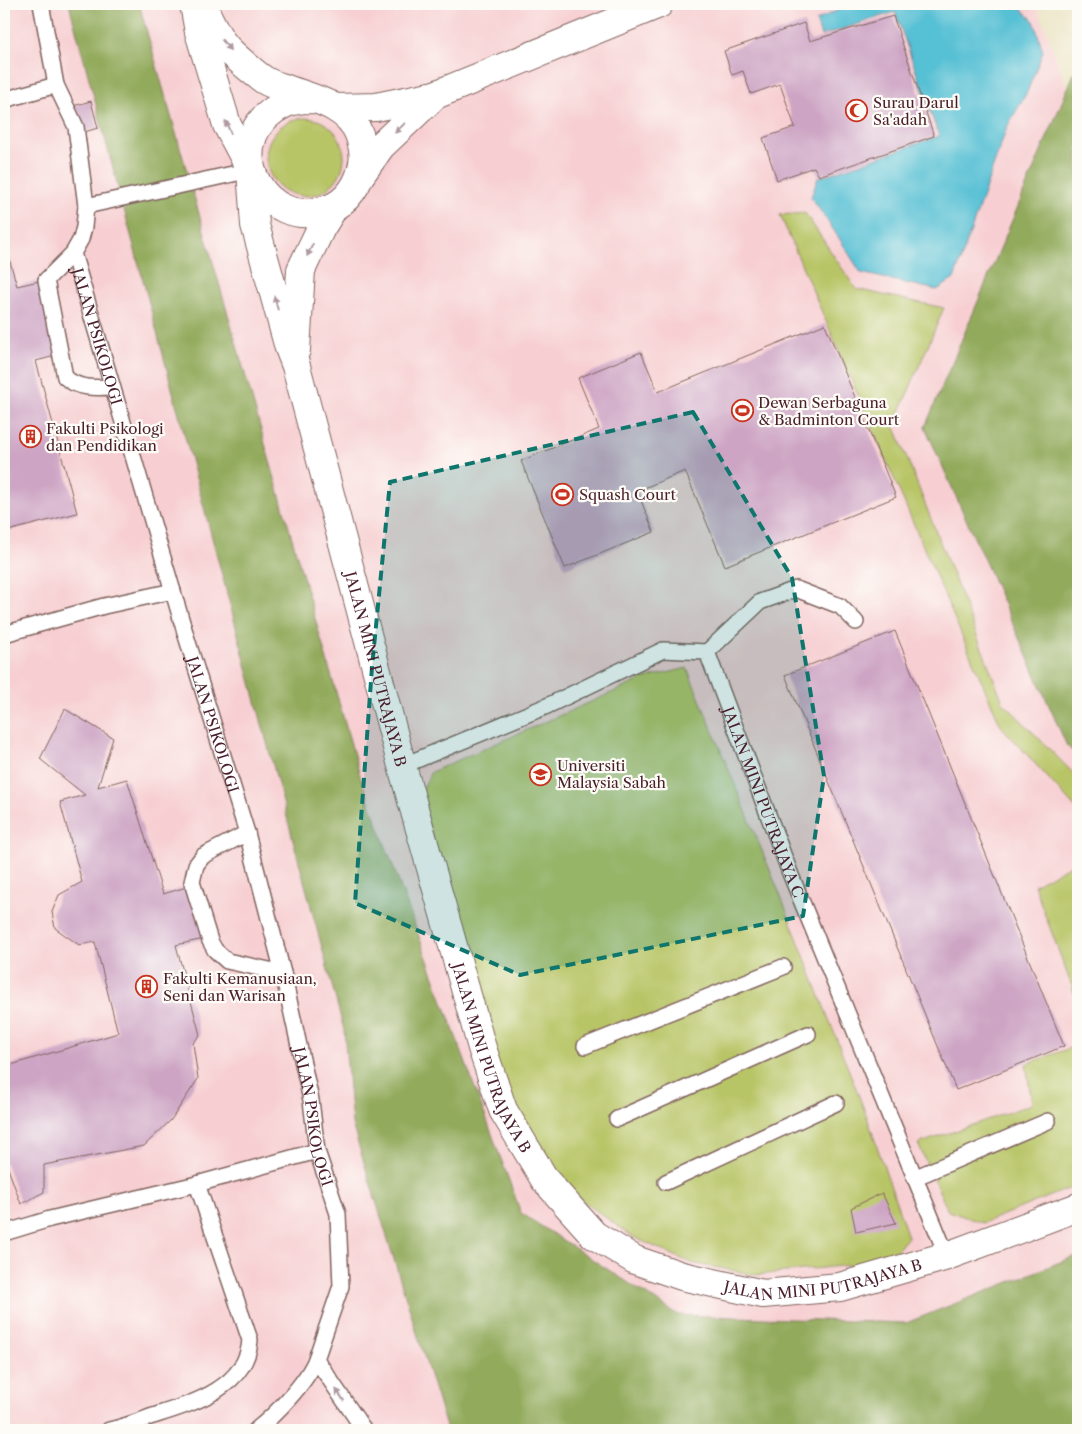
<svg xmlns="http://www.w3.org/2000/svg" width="1082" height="1434" viewBox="0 0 1082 1434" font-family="'Libre Caslon Text',serif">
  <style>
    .built { fill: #f7cfd2 }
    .green { fill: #b8c566; stroke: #817248 }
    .forest { fill: #92aa5b; stroke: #6e6443 }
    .water { fill: #57c0d4; stroke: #507080 }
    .building { fill: #cda4c4 }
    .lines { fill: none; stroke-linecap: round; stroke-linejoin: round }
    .service-casing { stroke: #81635e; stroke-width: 18 }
    .minor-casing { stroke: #81635e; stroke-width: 30 }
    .service { stroke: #fff; stroke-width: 15 }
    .minor { stroke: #fff; stroke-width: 28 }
    .oneway { fill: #ae9aa0 }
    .marked { fill: #0f766e; fill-opacity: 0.2; stroke: #0f766e; stroke-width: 4; stroke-dasharray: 10 6; stroke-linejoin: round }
    .labels { text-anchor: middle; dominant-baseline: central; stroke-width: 4.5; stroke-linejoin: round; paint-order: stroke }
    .poi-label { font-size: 15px; fill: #4a1f2b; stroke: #fdfcf7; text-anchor: start }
    .street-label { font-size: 15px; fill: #4a1f2b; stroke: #fdfcf7 }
  </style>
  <rect width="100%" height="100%" fill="#fdfcf7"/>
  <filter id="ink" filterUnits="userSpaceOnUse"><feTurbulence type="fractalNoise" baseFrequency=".02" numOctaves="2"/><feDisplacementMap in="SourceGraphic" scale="10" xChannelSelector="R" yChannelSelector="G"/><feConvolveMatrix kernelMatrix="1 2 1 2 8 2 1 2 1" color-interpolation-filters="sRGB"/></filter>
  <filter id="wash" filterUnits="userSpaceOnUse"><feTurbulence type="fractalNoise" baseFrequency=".0096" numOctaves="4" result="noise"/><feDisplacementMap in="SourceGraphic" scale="20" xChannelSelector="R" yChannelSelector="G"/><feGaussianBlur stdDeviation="1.12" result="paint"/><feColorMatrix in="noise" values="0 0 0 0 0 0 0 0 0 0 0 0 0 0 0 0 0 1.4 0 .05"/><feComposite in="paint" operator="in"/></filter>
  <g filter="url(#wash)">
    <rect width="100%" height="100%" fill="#e8e1bd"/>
    <path class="built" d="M4,4H1036L1078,117V1430H4Z"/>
    <path class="green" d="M266 157a39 39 0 1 1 78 0a39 39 0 1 1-78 0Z
      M805,213L856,289L944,308L894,425L1003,702L1078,778V811L1001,726L780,215Z
      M687,668L781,897L866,1114L908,1237L888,1261L757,1275L691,1263L633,1237L559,1184L510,1106L420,794L431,772L643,679Z
      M1078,861V1003L1034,885Z
      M1078,1045V1185L983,1223L948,1211L918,1144L1032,1104L1026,1064Z"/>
    <path class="forest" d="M69,4H139L361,779L521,1213L678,1315L906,1323L1078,1255V1430H447L352,1124L344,1030Z
      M1078,64V757L1067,746L925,427Z"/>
    <path class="water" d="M850,4H1016L1034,21L1043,51L1027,92L1007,127L954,279L937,290L861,273L839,238L811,197L818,178L939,136L895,12L821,36L816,21Z"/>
    <g id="blocks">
      <path class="building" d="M893,16L934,136L819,176L814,167L777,180L763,138L795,127L780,84L751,94L743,71L732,75L724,51L804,23L810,41Z
        M91,101L98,128L81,133L73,106Z
        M4,241L17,286L39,281L59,355L36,361L77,513L4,532Z
        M825,324L896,497L725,566L685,471L637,491L654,532L565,568L521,461L599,429L578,378L641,352L658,392Z
        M895,631L1064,1046L956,1090L785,675Z
        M65,709L113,738L98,787L127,779L163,894L190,886L204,939L176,945L200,1035L193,1043L198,1079L171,1120L144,1146L44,1165V1192L21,1204L6,1163L4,1164V1067L118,1033L95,942L79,945L55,928L52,912L59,895L82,882L60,802L85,795L40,759Z
        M882,1193L896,1223L856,1232L851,1208Z"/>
    </g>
  </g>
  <g filter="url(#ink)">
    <use href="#blocks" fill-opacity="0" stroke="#81635e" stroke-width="1"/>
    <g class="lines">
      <defs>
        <g id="service">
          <path id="s1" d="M41,4L56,85L76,127L86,206L84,227L81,239L73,253L187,639L247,833L283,973L311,1100L317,1151L338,1214L341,1286L316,1359C307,1382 275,1415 256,1430"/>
          <path d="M4,100L56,85"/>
          <path d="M86,206L251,170"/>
          <path d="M73,253L46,280L65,377C77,389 96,388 112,387"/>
          <path d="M4,634L104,606L173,591"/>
          <path d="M707,652L760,602L796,589L840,606L856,622"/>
          <path id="s2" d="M402,766L547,706L663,650L707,652L790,873L947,1256"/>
          <path d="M247,833L203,856L196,865L192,882L210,941L215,950L227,961L283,973"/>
          <path d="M585,1046L783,967"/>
          <path d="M617,1119L808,1034"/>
          <path d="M914,1178L1048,1121"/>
          <path d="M666,1182L836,1103"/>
          <path d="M4,1233L50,1219L197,1184L317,1151"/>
          <path d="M316,1359L364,1430"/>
          <path d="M109,1430C124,1427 139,1421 153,1416C191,1404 247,1388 250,1340L197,1184"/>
        </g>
        <g id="minor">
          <path id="s3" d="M194,4L199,32L227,125L251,170L255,225L289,348L296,366L402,766L482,1048L503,1110L545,1180L594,1235L635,1260L682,1276L763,1294L840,1287L947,1256L1078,1207"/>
          <path d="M203,7C210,20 216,36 226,47C232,54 257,76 266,81C271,84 278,86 284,88C310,98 347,104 359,134C362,143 365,153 363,163C360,183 348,202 328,209C265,233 219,148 274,110C280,106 287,102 294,101C300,99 307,99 313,99"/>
          <path d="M336,108L376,107L435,95L659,4"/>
          <path d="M362,173L381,146L435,95"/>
          <path d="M296,350L301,270L321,228L334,207"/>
        </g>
      </defs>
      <use href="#service" class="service-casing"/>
      <use href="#minor" class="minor-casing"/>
      <use href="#service" class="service"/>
      <use href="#minor" class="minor"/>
    </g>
    <defs><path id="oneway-solid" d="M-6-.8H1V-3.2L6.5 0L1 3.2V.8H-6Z" transform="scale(1.25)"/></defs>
    <g class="oneway">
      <use href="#oneway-solid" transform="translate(226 45) rotate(51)"/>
      <use href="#oneway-solid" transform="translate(228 127) rotate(-113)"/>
      <use href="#oneway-solid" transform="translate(400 128) rotate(136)"/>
      <use href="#oneway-solid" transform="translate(310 250) rotate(115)"/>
      <use href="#oneway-solid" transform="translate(276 303) rotate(-105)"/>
      <use href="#oneway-solid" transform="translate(340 1395) rotate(-125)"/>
    </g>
  </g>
  <path class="marked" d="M693,412L792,578L824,776L803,916L520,975L355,903L372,667L390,482Z"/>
  <defs>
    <symbol id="mosque-ring" viewBox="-11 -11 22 22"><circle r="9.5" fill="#fdfcf7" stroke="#c8321e" stroke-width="1.5"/><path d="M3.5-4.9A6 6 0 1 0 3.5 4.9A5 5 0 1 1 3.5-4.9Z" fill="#c8321e"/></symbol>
    <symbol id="stadium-ring" viewBox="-11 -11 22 22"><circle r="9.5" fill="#fdfcf7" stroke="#c8321e" stroke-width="1.5"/><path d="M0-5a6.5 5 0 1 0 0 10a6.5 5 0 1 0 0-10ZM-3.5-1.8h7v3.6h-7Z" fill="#c8321e"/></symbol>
    <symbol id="building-ring" viewBox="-11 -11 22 22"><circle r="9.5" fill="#fdfcf7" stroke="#c8321e" stroke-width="1.5"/><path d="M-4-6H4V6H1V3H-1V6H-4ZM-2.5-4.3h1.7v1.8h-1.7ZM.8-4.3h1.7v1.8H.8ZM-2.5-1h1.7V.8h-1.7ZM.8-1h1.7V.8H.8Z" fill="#c8321e"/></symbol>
    <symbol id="university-ring" viewBox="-11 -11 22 22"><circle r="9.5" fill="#fdfcf7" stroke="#c8321e" stroke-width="1.5"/><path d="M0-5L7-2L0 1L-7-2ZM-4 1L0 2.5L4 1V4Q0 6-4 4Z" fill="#c8321e"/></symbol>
  </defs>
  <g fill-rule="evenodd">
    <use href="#mosque-ring" x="844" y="98" width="25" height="25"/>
    <use href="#stadium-ring" x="730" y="398" width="25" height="25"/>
    <use href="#building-ring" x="18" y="424" width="25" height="25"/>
    <use href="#stadium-ring" x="550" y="482" width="25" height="25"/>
    <use href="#university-ring" x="528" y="762" width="25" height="25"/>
    <use href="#building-ring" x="134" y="974" width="25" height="25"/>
  </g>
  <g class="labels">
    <g class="poi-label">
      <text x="873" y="102">Surau Darul<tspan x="873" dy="17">Sa'adah</tspan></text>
      <text x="758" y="402">Dewan Serbaguna<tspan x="758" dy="17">&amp; Badminton Court</tspan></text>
      <text x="46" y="428">Fakulti Psikologi<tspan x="46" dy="17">dan Pendidikan</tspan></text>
      <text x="579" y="494">Squash Court</text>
      <text x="557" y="765">Universiti<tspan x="557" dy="17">Malaysia Sabah</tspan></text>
      <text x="163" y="978">Fakulti Kemanusiaan,<tspan x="163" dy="17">Seni dan Warisan</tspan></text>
    </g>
    <g class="street-label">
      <text stroke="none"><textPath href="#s1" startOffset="345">JALAN PSIKOLOGI</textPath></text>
      <text stroke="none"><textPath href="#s3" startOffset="692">JALAN MINI PUTRAJAYA B</textPath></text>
      <text stroke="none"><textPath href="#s1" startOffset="750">JALAN PSIKOLOGI</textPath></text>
      <text stroke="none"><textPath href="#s2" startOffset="490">JALAN MINI PUTRAJAYA C</textPath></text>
      <text stroke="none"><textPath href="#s3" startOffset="1098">JALAN MINI PUTRAJAYA B</textPath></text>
      <text stroke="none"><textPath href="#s1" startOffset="1155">JALAN PSIKOLOGI</textPath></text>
      <text stroke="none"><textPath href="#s3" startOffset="1548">JALAN MINI PUTRAJAYA B</textPath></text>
    </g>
  </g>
  <rect width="1082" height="1434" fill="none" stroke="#fdfcf7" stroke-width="20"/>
</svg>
